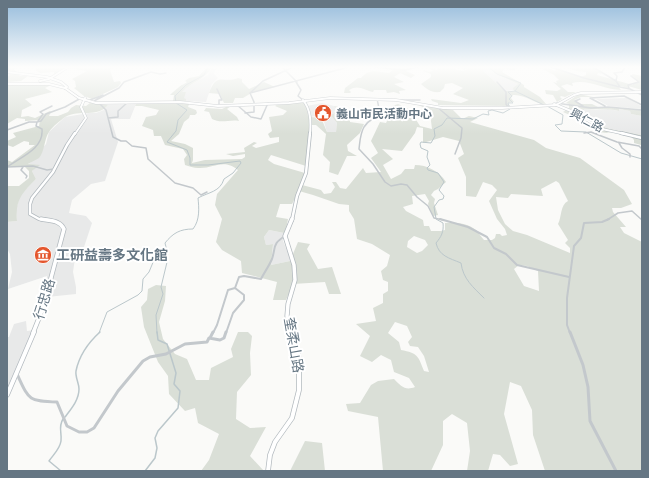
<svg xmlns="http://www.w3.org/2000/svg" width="649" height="478" viewBox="0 0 649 478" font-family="Ubuntu,'Noto Sans TC',sans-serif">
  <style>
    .built { fill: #e8e9e9 }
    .green { fill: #dadfd7; fill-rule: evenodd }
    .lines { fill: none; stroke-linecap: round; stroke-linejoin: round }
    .stream-far1 { stroke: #bbc7cb; stroke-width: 1 }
    .stream { stroke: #bbc7cb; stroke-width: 1.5 }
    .secondary-far3-casing { stroke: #b3babf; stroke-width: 3 }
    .secondary-far2-casing { stroke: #b3babf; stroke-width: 4 }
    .secondary-far1-casing { stroke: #b3babf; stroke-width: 5 }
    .secondary-casing { stroke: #b3babf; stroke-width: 5.5 }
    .primary-casing { stroke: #b5babe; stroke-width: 3 }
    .street-far2 { stroke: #c3c8cc; stroke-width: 1.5 }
    .street-far1 { stroke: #c3c8cc; stroke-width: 2 }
    .street { stroke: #c3c8cc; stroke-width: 3 }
    .secondary-far3 { stroke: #fff; stroke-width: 2 }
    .secondary-far2 { stroke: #fff; stroke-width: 2.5 }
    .secondary-far1 { stroke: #fff; stroke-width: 3.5 }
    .secondary { stroke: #fff; stroke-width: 4 }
    .primary { stroke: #fff; stroke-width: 2 }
    .labels { text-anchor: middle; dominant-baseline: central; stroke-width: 4; stroke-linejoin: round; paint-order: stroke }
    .far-poi-label { font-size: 12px; font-weight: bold; fill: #657683; stroke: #fff; text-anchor: start }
    .far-street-label { font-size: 12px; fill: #657683; stroke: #fff }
    .poi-label { font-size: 14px; font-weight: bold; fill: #657683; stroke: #fff; text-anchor: start }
    .street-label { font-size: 14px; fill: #657683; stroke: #fff }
  </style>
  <rect width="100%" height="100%" fill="#fafaf8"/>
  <path class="built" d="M479,67H488L496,74L518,84L514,90L505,91Z
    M211,69H216L214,74L218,78L212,84L206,102L186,101V99H183L181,92L187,87L208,75Z
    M627,98L641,106L642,109L608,106L596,99Z
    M322,103L334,106L336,110L333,114L325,117H332L337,123L336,133L327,132L324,122L318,116L310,117L307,106Z
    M136,104L130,119H111L118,142L105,181L91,184L72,200L69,213L86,216L92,223L84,247L76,251L73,272L76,287V294L47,297V276L8,289L12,272L10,254L7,249V222L17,221L16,210L20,195L36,179L32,171L39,165H28L46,144L49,132L65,117L89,113H96L104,110L108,105Z
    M584,109L596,110L608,109L619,111V109L630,111L631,114L642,116V135L606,128L591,116L583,114Z
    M269,230L284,233L283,241L291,259L290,261L271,265L273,244L266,245L264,237Z
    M26,321L27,331L35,330L21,369L11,390L7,395V337H9L14,324Z"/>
  <path class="green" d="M7,67H15L14,69L20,76H28L21,81L7,82V77L10,75L7,73Z
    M40,67H112L110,70L114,82L120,81L121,83L118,87L92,99L84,96L74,88L76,87L75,81L72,79L87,71L69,68L59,74H54V72L40,73L35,70Z
    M207,67H212C205,80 191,82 182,92H186L184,98L186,99V101H173L174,95H170C172,93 181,85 182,85C184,84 186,83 187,82L185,81L189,78L199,76Z
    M378,67H412L406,71L415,75L411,78L400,73L394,77L404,82L394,84L406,90L399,91L400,94L394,92L387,93L386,90H374L373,92C364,90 358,84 349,90L351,92L350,93H344L345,88L358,78H361C370,68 377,72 389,73L393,70Z
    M429,67H432L435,70L445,67L463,71L468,69L469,67H479L505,91H514L513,88L518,84L496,74L488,67H518L514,70L504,69L502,72L524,85V87L540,97L546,104C534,104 525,94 513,95L511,98L514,102L508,103L510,106L438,105V103L432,101L431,99L461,103L469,100L453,94L463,88L452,83L445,84L444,88L440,92C431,93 427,89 421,84L431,77V74L423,71L424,70L429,72L433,71Z
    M539,67H546L555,71L556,69L581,77L586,75V72L577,71L565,67H595L602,74L598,73L597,75L633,85V83L639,82L630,76L633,74L642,76V90L628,86V88L617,85L621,90C605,90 589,79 572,83L573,86L567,84L561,86L568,92H576L565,97L561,96L560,97L562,99L557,102L553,95L546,94L545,90L557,91L561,89L553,82L557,83L556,81L559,80L554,75Z
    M238,78L242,79V82L249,89L264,82L275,87L253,92L243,98H235L233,103H224L220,94L209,93C217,71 223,84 238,78Z
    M28,83L51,85L45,88L52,92L25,99L32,105L22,110L21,117L28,116L35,118L50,111L51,112L49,116H58L68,112L71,108L76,105L86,106L90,103L108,105C98,118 79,109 65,117C61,120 52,127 49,132C44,139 45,151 39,158C36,160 31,162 28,164L40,165L32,171L36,179C22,193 15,200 17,221L7,222V186H19L29,178V171L24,166L7,167V160L12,162L35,145H29V142L24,141L13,147L7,145V141L16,137L13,133L39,126L40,120L25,121V119L17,118L7,124V85Z
    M579,94L593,97H581L574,100L580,104H592L600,108L609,107L642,110V116L631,114L630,111L619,109V111C607,108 596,110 584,109L583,114L591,116L606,128L642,135L641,145L634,143V140L629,134L613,131C605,136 591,129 583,124L590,122L577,113L572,116L563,112L569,108V104L566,103Z
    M303,102L307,106L310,117L324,118L322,120L327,132H336L337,123L332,117H324L325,115L333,114L336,110L334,106L350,109V122L364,124L360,133L347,145L348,151L357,156H347L338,175L329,172L330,162L323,155L326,134L316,125H310L306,166L271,155L268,160L274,164L305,173L306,178L302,185L321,190L324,194L331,193L335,187L332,182H336L340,188L346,189L363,168L366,173L381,172L371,158L378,153L371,141L380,122L386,123L387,121L382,116L384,109L398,104L414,111L413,115L420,126L432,129L431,121L432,113L419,105L453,110L462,119L469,116L478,118L470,122L534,140L546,148L580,158L624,190L632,204L621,208H612L613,212L626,227H620L624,233L642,242V471H545L533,435L532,410L521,386L510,382L504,414L518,464L510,466L500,455L493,454L488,471H467L470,451L467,423L452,414L443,421V445L431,471H383L378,417L348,411L346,404L360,403L371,385L378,381L394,379C401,386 405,391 415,387L409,378L394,372L391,360L381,355L372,362L360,356L370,336L356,324L376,321L373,308L383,303V294L388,291V282L383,280L381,271L387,266L390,255L372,244L357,239L354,219L349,211V205L339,204L313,195L299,191L292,204H280L276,217L288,219L286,230L284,233L269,230L264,237L266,245L273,244L271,265L290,261L298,242L310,244L307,249L318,269L332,267L341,294H329L325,282L293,284L286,300H273L277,282L242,273L241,261L222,250L216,242L222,219L215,205L217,194L238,170C223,158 214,169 198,168C194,168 189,166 185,165L184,159L187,155L183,149L165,145L161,136H154L153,130L142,126L146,117L156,115L159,110L142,106H135L136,104L182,103L189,104L188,107L196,110L197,113L195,115H190L189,118L184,122L179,134L171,141L185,144L193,148V160L192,163L205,160L242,159L245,157V154L233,156L226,154L245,152L244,148L254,142L257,143L252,146L256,148L279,142V137L270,138L268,134L272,131L269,117L283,115L287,111L275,106L278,104ZM417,127L423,128V143L443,137L459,141L464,154L458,158L466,177V196L476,197L483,182L492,185L497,190L489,201L497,219L505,229L507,235L502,236L500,234H496L495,238L492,240H484C481,237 479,233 476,230C468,223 454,222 445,223V230L441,231H431L429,226H424L423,220L406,211L403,207L413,204L412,196L425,194L429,201L428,204L433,216L438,215L434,203L435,199L431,195L434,191L438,189L446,182C439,171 427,165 415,165L414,169H405L401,174L391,179L383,165L393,159L382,149L402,151L415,133ZM556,181L559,183L568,201C560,205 562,216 558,224L568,240L565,243L570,248V253L527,235L513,231L505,224L498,210L496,197L508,198L511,194L543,196L541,189ZM414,236L425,240L428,245L422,251L417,253L407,247L408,241ZM519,265L527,266L538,271L539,291L524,286L514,269ZM395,322L407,326L412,337L408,342L410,346L418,347L424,356L429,372L424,371C418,356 418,353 401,350L399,342L388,333Z
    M228,106H231L227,109L237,117L239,121C230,119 221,124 212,119L209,112L204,111L206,108L222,109Z
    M156,285L166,286L165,301L159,322L163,339L175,354L187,359L196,380H209L211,368L233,357L231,349L238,332H248L252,336L250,353L251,375L237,392L236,419L250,428L266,427L250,456L264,471H201L209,460L219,434L198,423L195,408L185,411L169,394L168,376L158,362L144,327L141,307L147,300L148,289Z
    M305,441L322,443L325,471H290Z"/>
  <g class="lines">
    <path class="stream-far1" d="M488,67L497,74L521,83L515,91L544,105
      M547,106L563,115L562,124L555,125L561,131L586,132L621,153L642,159
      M484,298C473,287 463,279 461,263C449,258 439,256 436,243C441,237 444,232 443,223L436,219L434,207L439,200L443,199L444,196L439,190L444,182L438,173L428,170L427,168L430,165L427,157L428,151L421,148L420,144L421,142L431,143L435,136L434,129L442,125L447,118L473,119L483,114L489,115L488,111L492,110L503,113L510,109L508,103H513L509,99L512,96L508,92L515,91
      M99,333L107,312L138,295L142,291L143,279L149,272L154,260L163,255L166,247L165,243C173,233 180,229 193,229C200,220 199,208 198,198C209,192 220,192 224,179L233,173L241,163L240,161L208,165H190V158L187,150L167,142L176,131L178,120L187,110L176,103L175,96L186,85L204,75L208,67
      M157,333L156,315L163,294L161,287L168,258L164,255"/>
    <path class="stream" d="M65,417C71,409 79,400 79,389C79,383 75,377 76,371C79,356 89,342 100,332
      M61,471L49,461C53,455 60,449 61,441C62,432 58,427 63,419
      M145,471L155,458L157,448L155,438L158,431L178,408L180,391L174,384L176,373L167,344L158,340L157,332"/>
    <defs>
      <path id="secondary-far3" d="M7,72L47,77L61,82L67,87L65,88
        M303,100C311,110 311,122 310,134
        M554,104L571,111L602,129L625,134
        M75,134L86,118L81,107L85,98"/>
      <path id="secondary-far2" d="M621,133L642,138
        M48,220L39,219L30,214V204L32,198L53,172L67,145L75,133
        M292,220L297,196L306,173L310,133"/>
      <path id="secondary-far1" d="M33,333L43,308L64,229C60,220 50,221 41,219
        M289,333L287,316L288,304L295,280L294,265L285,236L292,219"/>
      <path id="secondary" d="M7,395L34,332
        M268,471L270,455L275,442L292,418L299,390V357L290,337L289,332"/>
      <path id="primary" d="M40,81L49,79L68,67
        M7,84H49L65,88L79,98L96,103L180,102L218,106L289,103L330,98L396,100L443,108H502L556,105L574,95L581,93L642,92"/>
    </defs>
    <use href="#secondary-far3" class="secondary-far3-casing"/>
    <use href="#secondary-far2" class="secondary-far2-casing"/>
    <use href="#secondary-far1" class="secondary-far1-casing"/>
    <use href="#secondary" class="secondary-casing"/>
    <use href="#primary" class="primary-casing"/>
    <path class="street-far2" d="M282,67L297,82
      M373,67L405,70L418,67
      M551,67L584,78L620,87
      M593,67L616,81L620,87L630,89L642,95
      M464,69L467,67
      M616,81L617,76L614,73L622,72L625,67
      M296,82L301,90L298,96L303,100
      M497,82L506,92V104L508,107
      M629,88L628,85L639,82L631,76
      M217,89L222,100H219V104
      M250,93L263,81L293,67
      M377,99C383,122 373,113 364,127C360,134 360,141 359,149L373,164L385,182L391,186L401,184L407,185L417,197L428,206L434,218L443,220
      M580,99L575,101L583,106
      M90,100L103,95L94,101L119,88L124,82L151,72L160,74L166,73
      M397,100H420
      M99,103L106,110L113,137L121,141H126L132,146L146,148L148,159L175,183L193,188L201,195L207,192
      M556,103L591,108L608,107L642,110
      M237,105L251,117L261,119L268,103
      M605,106L590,98L624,96L642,105
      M437,107L462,128L461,138L455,154
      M245,113L254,112V102L250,93L349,67
      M108,118L118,117V111L128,102
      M38,121L43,114L40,112L52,106
      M37,122L41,121L46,114L65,107L81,98
      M590,123L601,132L596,134L617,142L639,146L642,149
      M7,130L29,122H37L36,126L42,129C44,149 21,157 7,167
      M584,133L591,132L596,134
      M619,143L622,148L630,154V157
      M7,167L33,166L47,170L54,169
      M23,167L21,170L27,176L26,178
      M607,220L618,213L632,211L642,220"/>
    <path class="street-far1" d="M440,219L468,227L487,237L494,248L506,254L517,265L569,277
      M213,333L217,325L228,290L235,288
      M226,333L233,313L244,300V295L235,288L239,277L244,276L261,279C264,273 269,266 272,259C276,247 272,244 285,236
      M570,333L567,325V298L574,246L581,238L584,223L602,222L609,219"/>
    <path class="street" d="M570,332L583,365L588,387L590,421L616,471
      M210,338L213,332
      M17,374C29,400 28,401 57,402L67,426L79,432H87L94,428L118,391L143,361L150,357L166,354L185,344L207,342L209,338L220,340L224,338L226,332"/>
    <use href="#secondary-far3" class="secondary-far3"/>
    <use href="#secondary-far2" class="secondary-far2"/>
    <use href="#secondary-far1" class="secondary-far1"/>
    <use href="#secondary" class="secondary"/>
    <use href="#primary" class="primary"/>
  </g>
  <linearGradient id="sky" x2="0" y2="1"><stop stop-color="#96bcdc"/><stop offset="0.5" stop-color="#fdfdfc"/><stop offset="1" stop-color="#fdfdfc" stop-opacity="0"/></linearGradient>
  <rect width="649" height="134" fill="url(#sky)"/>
  <defs>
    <symbol id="civic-disc" viewBox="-11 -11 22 22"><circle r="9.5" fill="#e4572e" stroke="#fff"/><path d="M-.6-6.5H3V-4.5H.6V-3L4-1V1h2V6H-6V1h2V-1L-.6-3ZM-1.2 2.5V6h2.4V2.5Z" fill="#fff"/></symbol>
    <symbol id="museum-disc" viewBox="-11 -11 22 22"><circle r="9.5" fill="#e4572e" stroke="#fff"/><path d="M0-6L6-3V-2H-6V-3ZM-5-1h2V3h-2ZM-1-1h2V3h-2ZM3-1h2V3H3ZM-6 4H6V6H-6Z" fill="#fff"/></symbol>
  </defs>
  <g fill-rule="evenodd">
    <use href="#civic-disc" x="313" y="103" width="20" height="20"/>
    <use href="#museum-disc" x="33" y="245" width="20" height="20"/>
  </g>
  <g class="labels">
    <g class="far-poi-label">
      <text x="336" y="113">義山市民活動中心</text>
    </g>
    <g class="far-street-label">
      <text transform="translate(587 120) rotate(28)">興仁路</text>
    </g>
    <g class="poi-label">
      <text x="56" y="255">工研益壽多文化館</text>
    </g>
    <g class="street-label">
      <text transform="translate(44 299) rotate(-73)">行忠路</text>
      <text transform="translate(294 345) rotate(80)">奎柔山路</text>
    </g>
  </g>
  <rect width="649" height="478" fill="none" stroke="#657683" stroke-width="16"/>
</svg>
